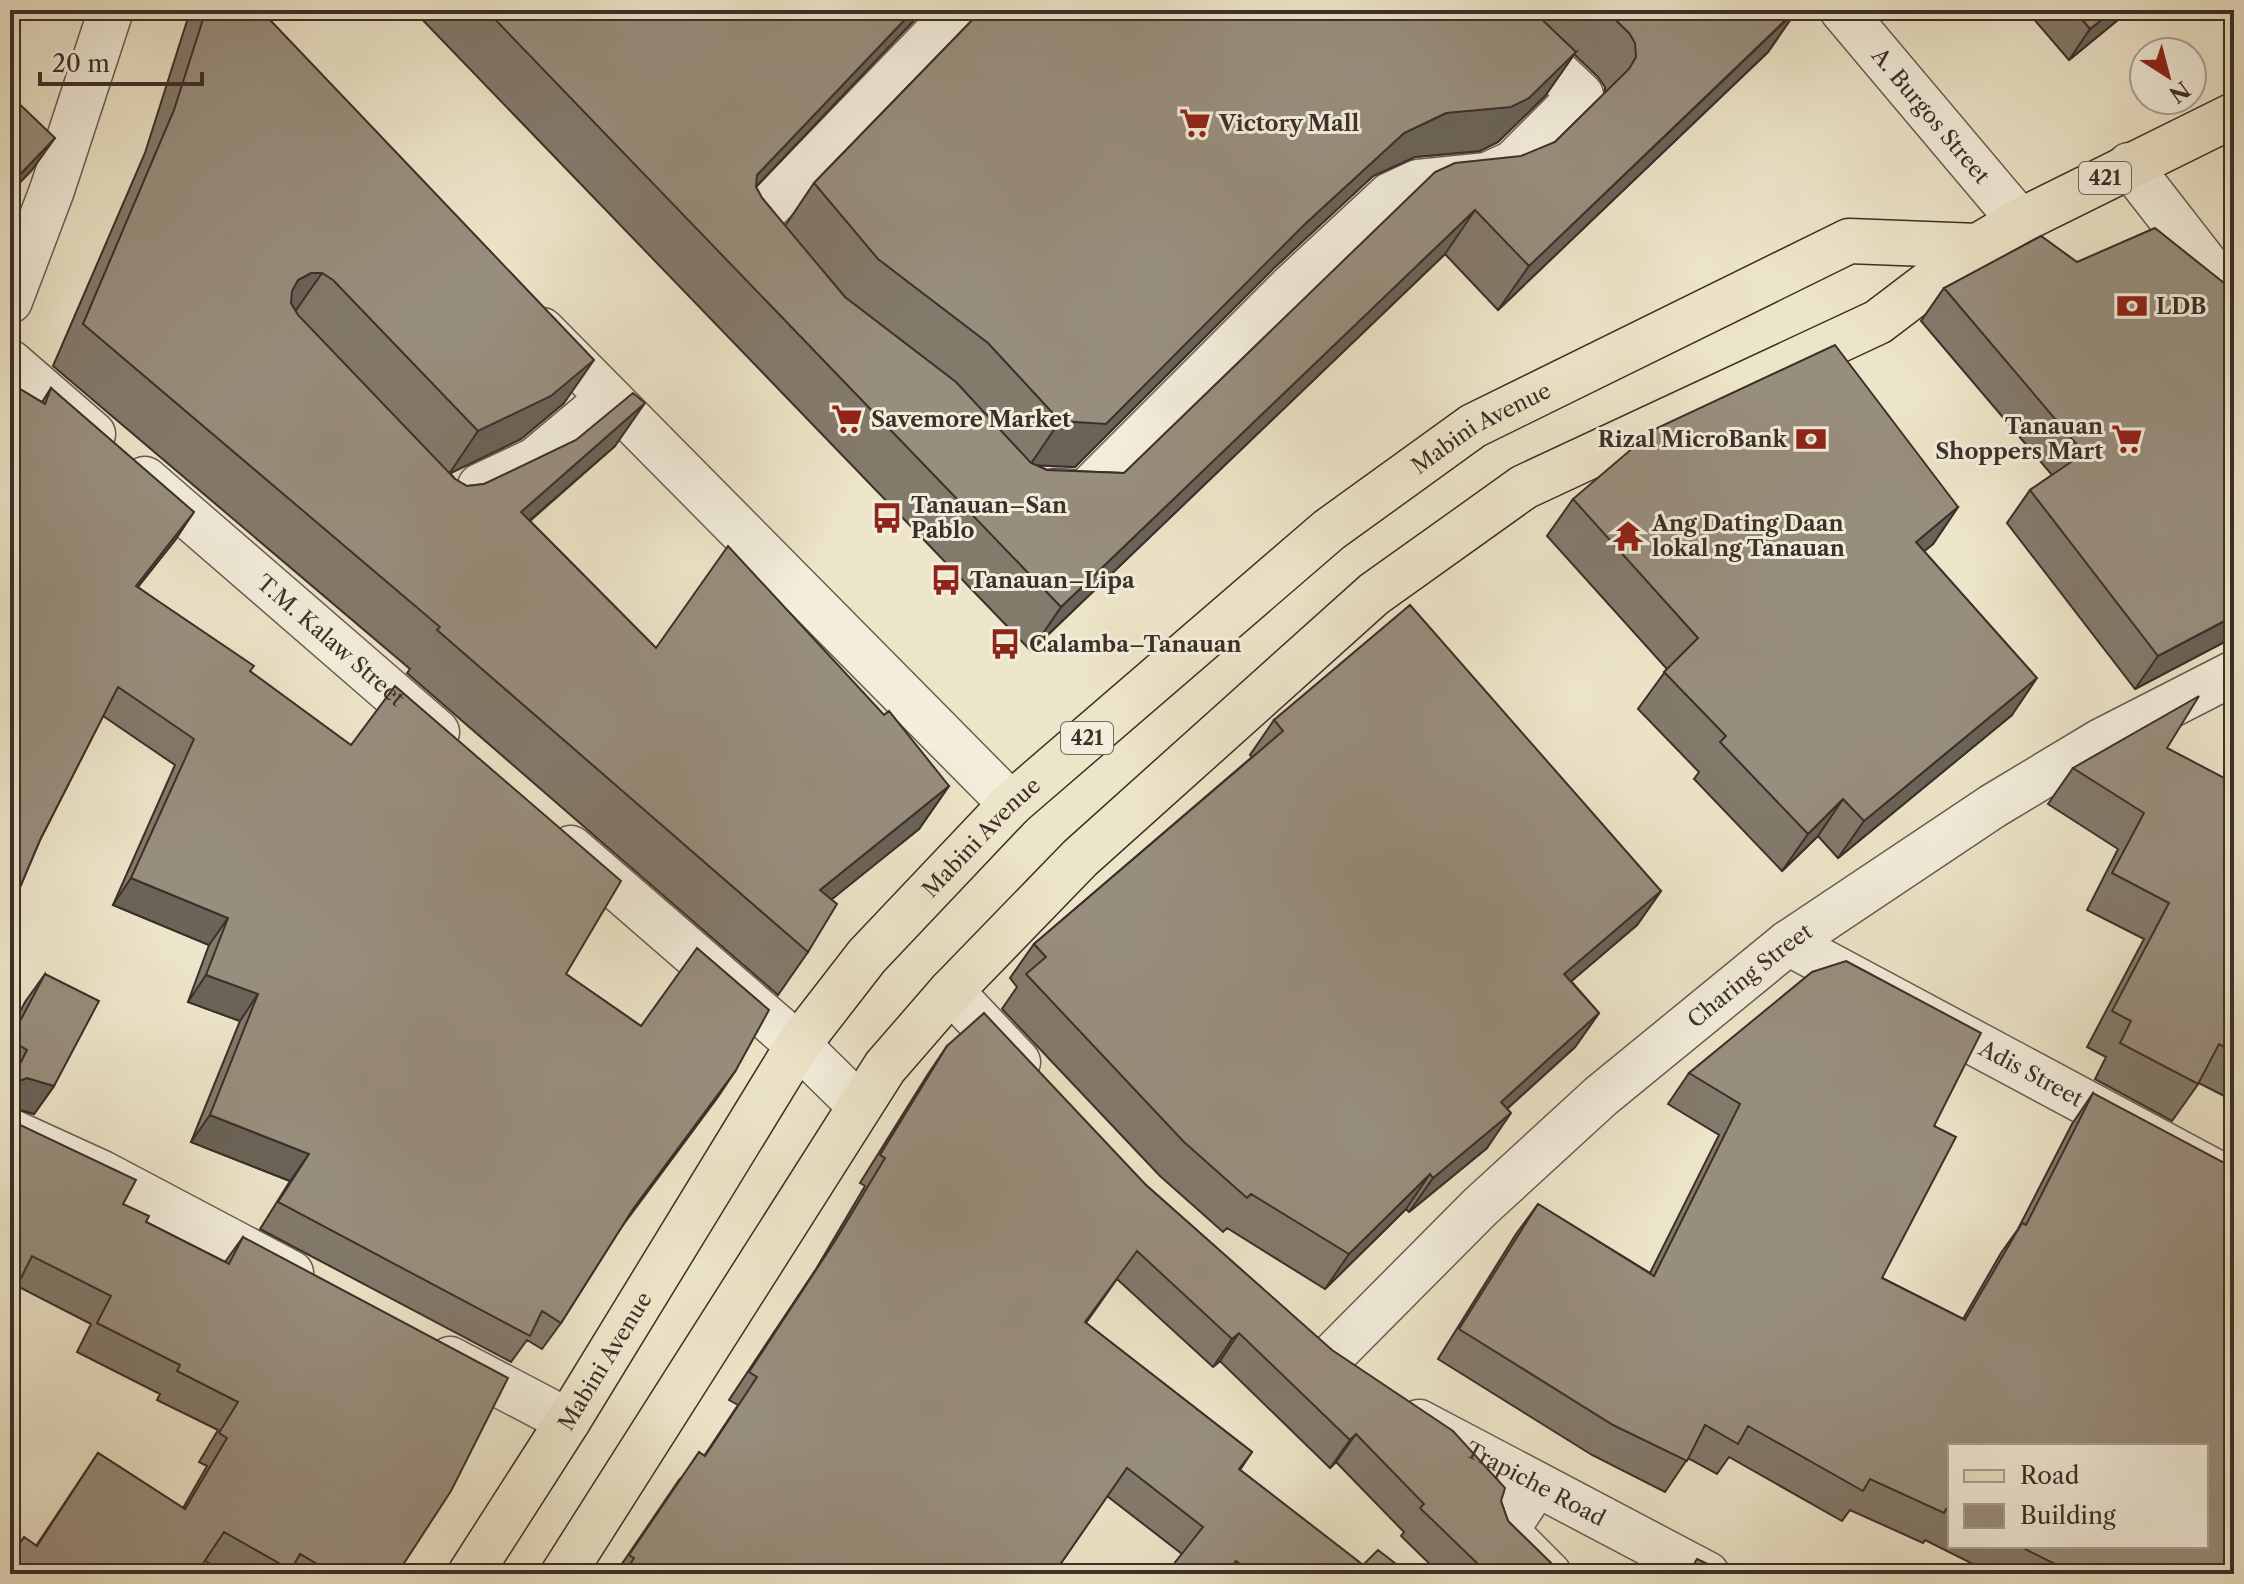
<svg xmlns="http://www.w3.org/2000/svg" width="2244" height="1584" viewBox="0 0 2244 1584" font-family="'Libre Caslon Text',serif">
  <style>
    .lines { fill: none; stroke-linecap: round; stroke-linejoin: round }
    .minor-casing { stroke: #685c52; stroke-width: 47 }
    .major-casing { stroke: #3c2f2a; stroke-width: 47 }
    .minor { stroke: #f3eedc; stroke-width: 44 }
    .major { stroke: #ede5c9; stroke-width: 44 }
    .wall { fill: #837a6c; stroke: #3c2f2a; stroke-width: 2; fill-rule: evenodd }
    .shaded-wall { fill: #6a6358; stroke: #3c2f2a; stroke-width: 2 }
    .building { fill: #988e7d; stroke: #3c2f2a; stroke-width: 2 }
    .labels { text-anchor: middle; dominant-baseline: central; stroke-width: 6; stroke-linejoin: round; paint-order: stroke }
    .shield { fill: #f3eedc; stroke: #73685f; stroke-width: 2 }
    .shield-label { font-size: 20px; font-weight: bold; fill: #3c2f2a }
    .street-label { font-size: 22px; fill: #3c2f2a; stroke: #f3eedc }
    .poi-label { font-size: 22px; font-weight: bold; fill: #3c2f2a; stroke: #f3eedc; text-anchor: start }
  </style>
  <rect width="100%" height="100%" fill="#ede5c9"/>
  <filter id="stains"><feTurbulence type="fractalNoise" baseFrequency=".0025" numOctaves="4"/><feColorMatrix values="0 0 0 0 .2 0 0 0 0 .09 0 0 0 0 .02 0 0 0 .5 -.17"/></filter>
  <radialGradient id="worn" r=".72"><stop offset=".6" stop-color="#630" stop-opacity="0"/><stop offset="1" stop-color="#630" stop-opacity=".3"/></radialGradient>
  <g class="lines">
    <defs>
      <g id="minor">
        <path id="s1" d="M1842,10L2020,221"/>
        <path d="M2129,165L2234,300"/>
        <path d="M771,251L750,226L959,10"/>
        <path d="M10,301L52,190L111,10"/>
        <path d="M542,330L1011,804"/>
        <path d="M10,362L93,434"/>
        <path id="s2" d="M145,479L437,732"/>
        <path d="M480,486L535,460L609,398"/>
        <path d="M1055,491L1085,493L1292,286L1390,195L1418,182L1487,175L1513,163L1581,95L1491,10"/>
        <path d="M571,848L798,1045L859,1105"/>
        <path id="s3" d="M1788,943L2234,1182"/>
        <path d="M951,991L1018,1062"/>
        <path d="M10,1131L102,1173L291,1273"/>
        <path d="M450,1359L568,1421"/>
        <path id="s4" d="M1329,1359L1480,1207L1601,1096L1788,943L1993,806L2101,741L2234,673"/>
        <path id="s5" d="M1419,1422L1707,1574"/>
        <path d="M1536,1485L1506,1531L1549,1574"/>
      </g>
      <g id="major">
        <path id="s6" d="M470,1574L568,1421L798,1045L867,956L1011,804L1329,530L1473,426L1849,241L1978,246"/>
        <path d="M563,1574L885,1067L951,991L1080,858L1374,594L1524,487L1878,322L1978,246L2020,221L2234,115"/>
      </g>
    </defs>
    <use href="#minor" class="minor-casing"/>
    <use href="#major" class="major-casing"/>
    <use href="#minor" class="minor"/>
    <use href="#major" class="major"/>
  </g>
  <path class="wall" d="M194,10H258L564,403L521,439L450,473L455,479L467,486L484,484L615,446L530,521L656,648L949,786L919,829L831,899L808,952L778,995L407,673L410,669L53,366L145,153L187,21Z
    M413,10H924L756,187L762,198L785,226L814,183L982,10H1797L1768,52L1498,310L1445,254L1031,651ZM1574,54L1598,77L1605,87V93L1555,142L1124,473L1047,470L1036,465L1075,467L1274,268L1373,176L1415,157L1480,151L1498,142L1545,96Z
    M2026,10H2130L2069,60Z
    M2077,262L2234,637L2135,689L2007,523L2030,490L2052,475L1921,321L1944,288Z
    M10,383L42,402L51,388L176,539L138,587L250,671L566,974L641,1026L736,1070L626,1220L561,1323L542,1349L527,1340L511,1362L260,1229L290,1181L191,1142L240,1021L188,1002L209,945L113,905L175,765L103,716L40,840L18,892L10,904Z
    M1573,499L1958,507L1933,544L1924,551L2012,715L1838,858L1818,836L1782,871L1694,779L1699,772L1638,709L1667,669L1547,536Z
    M1274,720L1661,891L1637,925L1571,981L1599,1013L1575,1047L1507,1109L1487,1148L1409,1212L1406,1209L1325,1289L1227,1228L1223,1232L1160,1176L1002,1009L1017,987L1010,978L1034,944L1252,757L1250,755Z
    M2073,768L2234,783V1101L2199,1083L2172,1121L2095,1079L2106,1057L2087,1047L2144,939L2087,910L2118,849L2048,804Z
    M45,974L54,1086L34,1114L10,1107V1031L25,1002Z
    M947,1046L1146,1185L1501,1501L1508,1521L1552,1564L1563,1570L1586,1574H1440L1401,1536L1404,1532L1336,1462L1330,1468L1220,1361L1213,1367L1117,1279L1086,1323L1252,1452L1240,1470L1363,1565L1409,1574H1166L1182,1554L1107,1496L1057,1569L1065,1574H615L679,1480L704,1456L738,1405L729,1400L816,1269L865,1186L860,1183L928,1074Z
    M1689,1073L1934,1126L1882,1278L1963,1319L2001,1253L2018,1229L2072,1124L2093,1093L2234,1574H1993L1925,1540L1923,1543L1850,1510L1842,1521L1729,1457L1717,1474L1688,1458L1665,1492L1592,1455L1438,1359L1516,1234L1538,1204L1650,1273L1719,1135L1668,1104ZM1950,1446L2206,1546H1950Z
    M20,1125L146,1222L225,1262L243,1237L397,1574H228L205,1561L36,1546L98,1453L183,1508L207,1466L199,1462L218,1430L157,1400L160,1394L77,1352L91,1324L17,1286Z"/>
  <path class="shaded-wall" d="M914,10H924L726,218L757,175Z
    M1797,10L1768,52L1498,310L1529,266Z
    M2114,10H2130L2069,60L2090,29Z
    M1576,52L1545,96L1498,142L1480,151L1415,157L1373,176L1274,268L1075,467L1030,465L1060,421L1305,224L1404,133Z
    M55,138L32,170L10,193V185Z
    M1475,210L1445,254L1031,651L1061,607Z
    M311,273H322L292,316L268,323L298,280Z
    M594,360L564,403L521,439L449,474L478,431Z
    M645,403L615,446L491,554L521,512Z
    M1958,507L1933,544L1890,579L1916,542Z
    M194,512L176,539L118,612L136,586Z
    M2234,616V637L2135,689L2158,656Z
    M2037,678L2012,715L1838,858L1864,821Z
    M949,786L919,829L790,933L820,890Z
    M1843,799L1818,836L1782,871L1808,834Z
    M131,878L228,918L209,945L113,905Z
    M1661,891L1637,925L1540,1008L1564,974Z
    M206,975L258,994L240,1021L188,1002Z
    M1599,1013L1575,1047L1477,1136L1501,1102Z
    M736,1070L718,1097L615,1236L633,1209Z
    M27,1078L54,1086L34,1114L10,1107V1089L16,1082Z
    M1511,1113L1487,1148L1409,1212L1433,1178Z
    M210,1115L309,1154L290,1181L191,1142Z
    M1430,1174L1406,1209L1325,1289L1349,1254Z
    M1239,1333L1220,1361L1213,1367L1232,1339Z
    M1356,1434L1336,1462L1330,1468L1350,1440Z"/>
  <path class="building" d="M206,10H258L272,22L594,360L551,396L478,431L333,280L322,273H311L298,280L292,291L291,303L298,315L455,479L467,486L484,484L576,440L633,393L645,403L521,512L656,648L728,546L884,715L889,711L949,786L820,890L837,904L808,952L437,630L440,627L83,324L174,110Z
    M486,10H914L757,175L756,187L762,198L845,297L956,382L1031,463L1047,470L1124,473L1435,172L1455,163L1521,156L1555,142L1629,69L1636,57L1635,43L1629,33L1605,10H1796L1529,266L1475,210L1061,607Z
    M982,10H1532L1576,52L1529,98L1511,107L1446,113L1404,133L1305,224L1106,424L1060,421L988,343L878,259L814,183Z
    M2074,10H2114L2090,29Z
    M10,95L55,138L10,185Z
    M2155,228L2234,291V616L2158,656L2030,490L2084,453L1944,288L2041,236L2077,262Z
    M1835,345L1958,507L1916,542L2037,678L1864,821L1843,799L1808,834L1720,742L1726,736L1664,672L1698,638L1573,499L1655,429Z
    M10,383L45,404L51,388L194,512L136,586L254,666L250,671L351,745L395,686L621,881L566,974L641,1026L697,948L769,1010L736,1070L633,1209L561,1323L542,1311L530,1336L278,1202L309,1154L210,1115L258,994L206,975L228,918L131,878L194,739L118,687L40,840L18,892L10,888Z
    M1410,605L1661,891L1564,974L1599,1013L1501,1102L1511,1113L1433,1178L1430,1174L1349,1254L1251,1194L1247,1198L1184,1142L1026,974L1046,957L1034,944L1283,731L1274,720Z
    M2199,696L2167,748L2234,783V1052L2219,1044L2198,1084L2120,1043L2131,1021L2112,1011L2169,903L2112,873L2144,813L2073,768Z
    M1846,961L1981,1033L1934,1126L1956,1137L1882,1278L1965,1320L2022,1223L2026,1225L2093,1093L2234,1168V1574H2075L2019,1546H2206V1446H1950V1511L1946,1509L1944,1513L1870,1479L1863,1491L1748,1426L1738,1444L1705,1425L1687,1461L1613,1425L1459,1329L1538,1204L1654,1276L1740,1104L1689,1073L1812,972Z
    M45,974L99,1001L54,1086L27,1078L16,1082L10,1089V1084L27,1050L10,1040Z
    M984,1013L1146,1185L1332,1350L1453,1431L1505,1488L1501,1501L1508,1521L1552,1564L1563,1570L1580,1567L1586,1574H1467L1477,1563L1420,1508L1424,1504L1356,1434L1350,1440L1239,1333L1232,1339L1137,1251L1085,1322L1252,1452L1239,1469L1363,1565L1378,1550L1409,1574H1306L1304,1572L1302,1574H1253L1236,1561L1226,1574H1166L1203,1527L1127,1468L1057,1569L1065,1574H624L634,1558L629,1555L699,1452L705,1456L757,1377L749,1372L835,1241L885,1158L880,1155L947,1046Z
    M10,1117L20,1125L136,1180L123,1204L149,1216L146,1222L229,1264L243,1237L508,1378L451,1491L397,1574H334L300,1554L291,1570L224,1532L196,1574H10V1558L24,1537L37,1546L98,1453L185,1509L227,1438L219,1433L238,1402L177,1371L180,1365L97,1323L111,1296L32,1256L10,1300Z
    M1697,1559L1716,1568L1731,1570L1737,1574H1688Z"/>
  <defs>
    <symbol id="supermarket-bare" viewBox="-9 -9 18 18"><path d="M-6-5.5h2.5l.6 2H6L4.5 2H-2.5L-4.4-4H-6ZM-1.5 3.2a1.3 1.3 0 1 0 .1 0ZM3 3.2a1.3 1.3 0 1 0 .1 0Z" fill="#8f2418" stroke="#f3eedc" stroke-width="2.5" paint-order="stroke"/></symbol>
    <symbol id="bank-bare" viewBox="-9 -9 18 18"><path d="M-6-4H6V4H-6ZM0-2.3a2.3 2.3 0 1 0 0 4.6a2.3 2.3 0 1 0 0-4.6Z" fill="#8f2418" stroke="#f3eedc" stroke-width="2.5" paint-order="stroke"/></symbol>
    <symbol id="bus-bare" viewBox="-9 -9 18 18"><path d="M-5-6H5V4H4V6H2V4H-2V6H-4V4H-5ZM-3.5-4V0h7V-4ZM-3.5 1.2v1.5H-2V1.2ZM2 1.2v1.5H3.5V1.2Z" fill="#8f2418" stroke="#f3eedc" stroke-width="2.5" paint-order="stroke"/></symbol>
    <symbol id="temple-bare" viewBox="-9 -9 18 18"><path d="M0-6L5-2H3V0L6.5 2.5H4V6H1.5V3h-3V6H-4V2.5H-6.5L-3 0V-2H-5Z" fill="#8f2418" stroke="#f3eedc" stroke-width="2.5" paint-order="stroke"/></symbol>
  </defs>
  <g fill-rule="evenodd">
    <use href="#supermarket-bare" x="1173" y="101" width="44" height="44"/>
    <use href="#bank-bare" x="2110" y="284" width="44" height="44"/>
    <use href="#supermarket-bare" x="825" y="397" width="44" height="44"/>
    <use href="#bank-bare" x="1789" y="417" width="44" height="44"/>
    <use href="#supermarket-bare" x="2105" y="417" width="44" height="44"/>
    <use href="#bus-bare" x="865" y="496" width="44" height="44"/>
    <use href="#temple-bare" x="1606" y="514" width="44" height="44"/>
    <use href="#bus-bare" x="924" y="558" width="44" height="44"/>
    <use href="#bus-bare" x="983" y="622" width="44" height="44"/>
  </g>
  <g class="labels">
    <g class="shield">
      <rect x="2079" y="162" width="52" height="32" rx="6"/>
      <rect x="1061" y="722" width="52" height="32" rx="6"/>
    </g>
    <g class="shield-label">
      <text x="2105" y="178">421</text>
      <text x="1087" y="738">421</text>
    </g>
    <g class="street-label">
      <text stroke="none"><textPath href="#s1" startOffset="138">A. Burgos Street</textPath></text>
      <text stroke="none"><textPath href="#s6" startOffset="1548">Mabini Avenue</textPath></text>
      <text stroke="none"><textPath href="#s2" startOffset="246">T.M. Kalaw Street</textPath></text>
      <text stroke="none"><textPath href="#s6" startOffset="900">Mabini Avenue</textPath></text>
      <text stroke="none"><textPath href="#s4" startOffset="570">Charing Street</textPath></text>
      <text stroke="none"><textPath href="#s3" startOffset="276">Adis Street</textPath></text>
      <text stroke="none"><textPath href="#s6" startOffset="252">Mabini Avenue</textPath></text>
      <text stroke="none"><textPath href="#s5" startOffset="132">Trapiche Road</textPath></text>
    </g>
    <g class="poi-label">
      <text x="1219" y="123">Victory Mall</text>
      <text x="2156" y="306">LDB</text>
      <text x="871" y="419">Savemore Market</text>
      <text x="2103" y="426" text-anchor="end">Tanauan<tspan x="2103" dy="25">Shoppers Mart</tspan></text>
      <text x="1787" y="439" text-anchor="end">Rizal MicroBank</text>
      <text x="911" y="505">Tanauan–San<tspan x="911" dy="25">Pablo</tspan></text>
      <text x="1652" y="523">Ang Dating Daan<tspan x="1652" dy="25">lokal ng Tanauan</tspan></text>
      <text x="970" y="580">Tanauan–Lipa</text>
      <text x="1029" y="644">Calamba–Tanauan</text>
    </g>
  </g>
  <rect width="2244" height="1584" fill="none" stroke="#ede5c9" stroke-width="40"/>
  <rect x="12" y="12" width="2220" height="1560" fill="none" stroke="#3c2f2a" stroke-width="4"/>
  <rect x="20" y="20" width="2204" height="1544" fill="none" stroke="#3c2f2a" stroke-width="2"/>
  <rect x="1948" y="1444" width="260" height="104" fill="#f3eedc" stroke="#aaa295" stroke-width="2"/>
  <rect x="1964" y="1470" width="40" height="12" fill="#ede5c9" stroke="#aaa295" stroke-width="2"/>
  <text x="2020" y="1484" font-size="24" fill="#3c2f2a">Road</text>
  <rect x="1964" y="1504" width="40" height="24" fill="#988e7d" stroke="#aaa295" stroke-width="2"/>
  <text x="2020" y="1524" font-size="24" fill="#3c2f2a">Building</text>
  <g transform="translate(2168 76) rotate(144)"><circle r="38" fill="#f3eedc" stroke="#aaa295" stroke-width="2"/>
  <path d="M0-6L14 30L0 20L-14 30Z" fill="#8f2418"/>
  <text y="-12" font-size="22" font-weight="bold" text-anchor="middle" fill="#3c2f2a">N</text>
  </g>
  <path d="M40 72v12h162v-12" fill="none" stroke="#3c2f2a" stroke-width="4"/>
  <text x="52" y="72" font-size="24" fill="#3c2f2a" stroke="#f3eedc" stroke-width="6" paint-order="stroke">20 m</text>
  <rect width="100%" height="100%" filter="url(#stains)"/>
  <rect width="100%" height="100%" fill="url(#worn)"/>
</svg>
